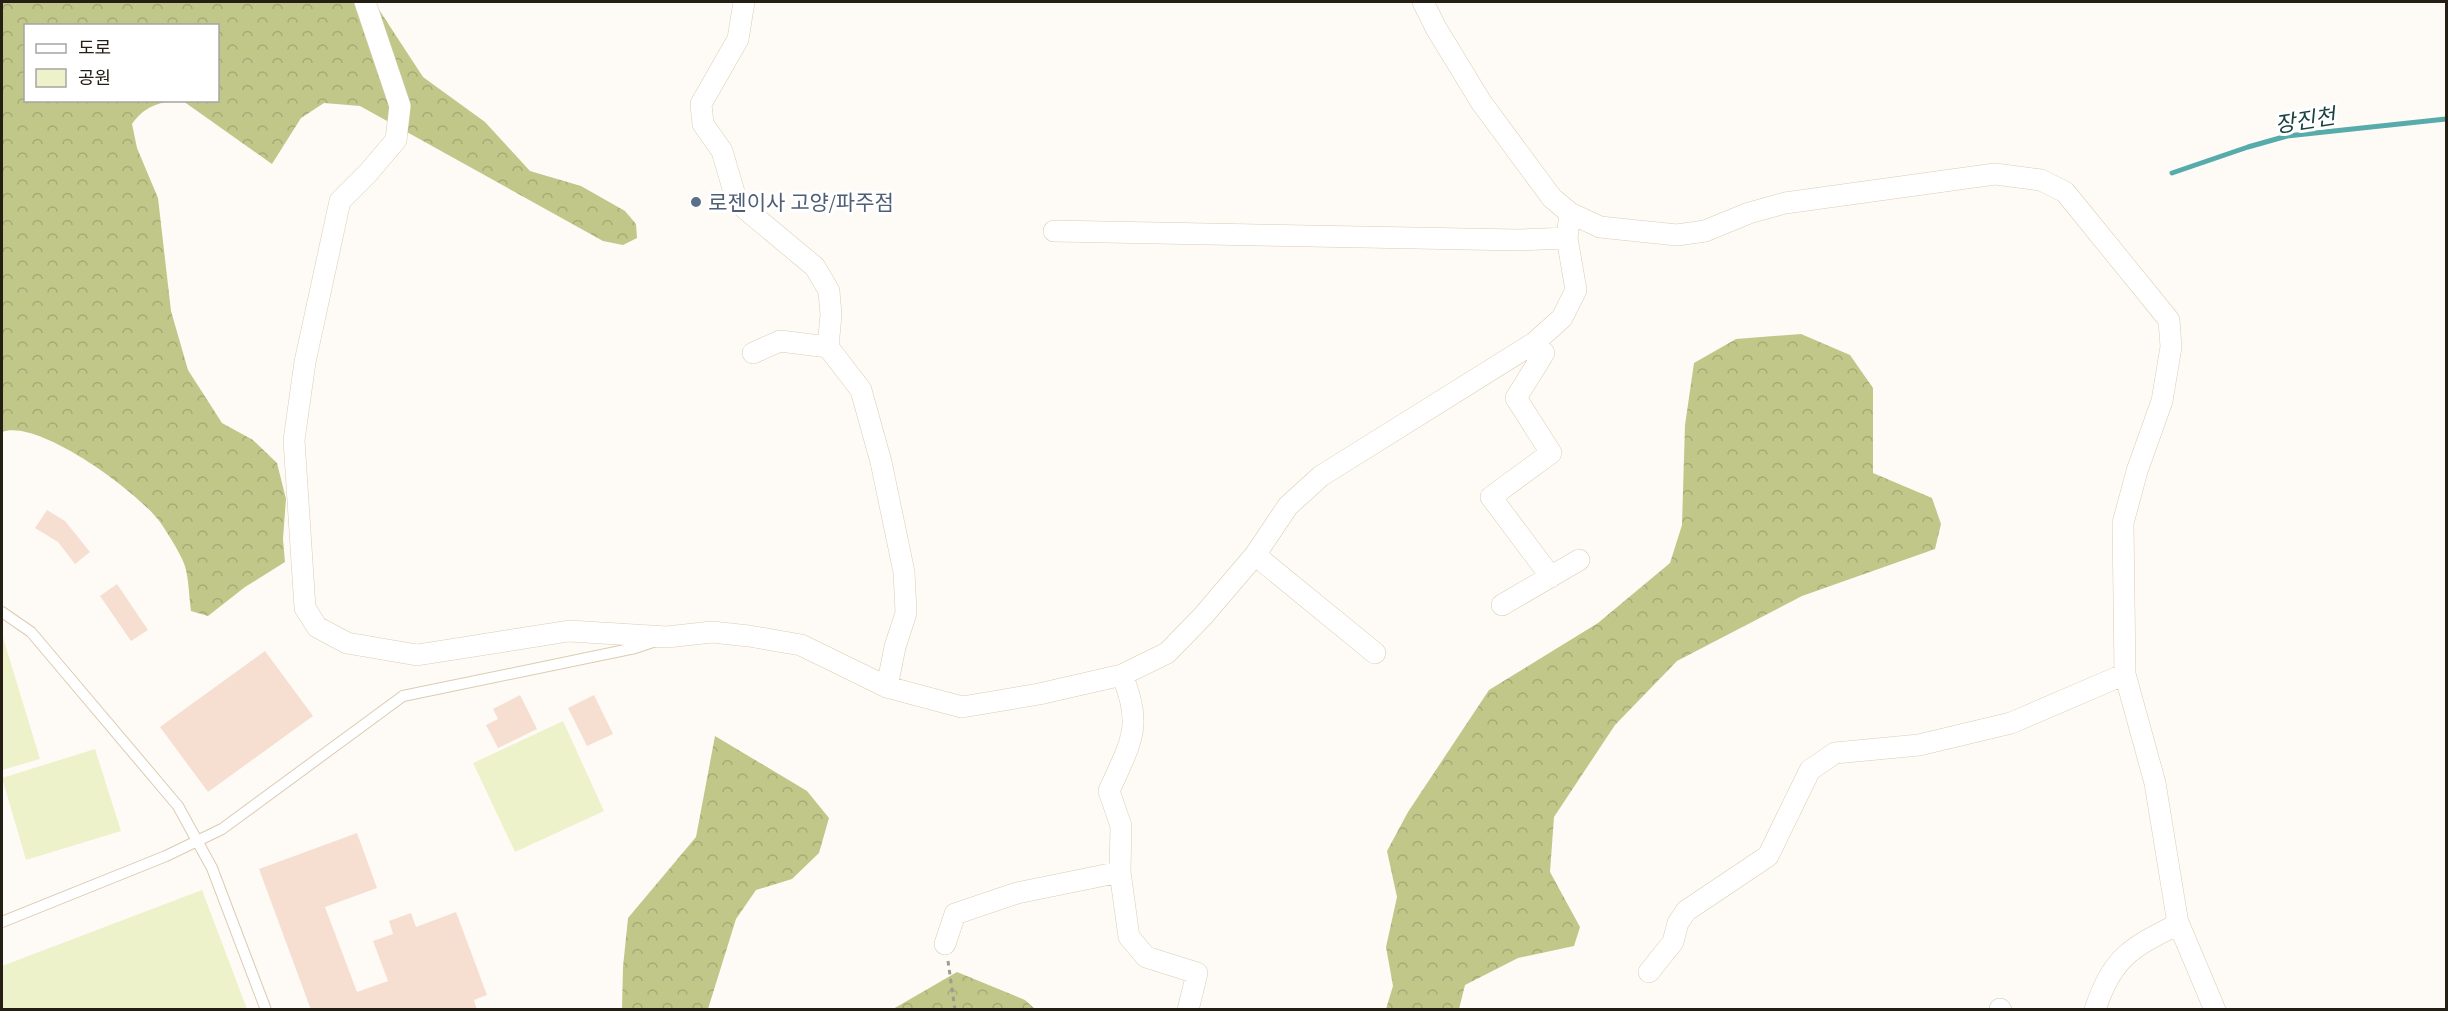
<svg xmlns="http://www.w3.org/2000/svg" width="2448" height="1011" viewBox="0 0 2448 1011" font-family="'Source Serif 4','Noto Sans KR',serif">
  <style>
    .forest { fill: url(#forest-crowns) }
    .park { fill: #eef2ca }
    .lines { fill: none; stroke-linecap: round; stroke-linejoin: round }
    .stream { stroke: #57acab; stroke-width: 5 }
    .building { fill: #f6ded0 }
    .lane-casing { stroke: #dbccb1; stroke-width: 12 }
    .street-casing { stroke: #dbccb1; stroke-width: 22 }
    .path { stroke: #9f9b94; stroke-width: 3; stroke-dasharray: 4.5 4.5; stroke-linecap: butt }
    .lane { stroke: #fff; stroke-width: 10 }
    .street { stroke: #fff; stroke-width: 21 }
    .service-dot { fill: #5c6f8a; stroke: #fff; stroke-width: 2 }
    .labels { text-anchor: middle; dominant-baseline: central; stroke-width: 6; stroke-linejoin: round; paint-order: stroke }
    .service-label { font-size: 21px; fill: #4e5e75; stroke: #fff; text-anchor: start }
    .water-label { font-size: 22px; font-style: italic; fill: #194141; stroke: #fff }
  </style>
  <defs>
    <pattern id="forest-crowns" width="20" height="18" patternUnits="userSpaceOnUse" patternTransform="scale(1.5)"><rect width="20" height="18" fill="#c1c789"/><path d="M2 6a3 3 0 1 1 6 0M12 15a3 3 0 1 1 6 0" fill="none" stroke="#a6aa75"/></pattern>
  </defs>
  <rect width="100%" height="100%" fill="#fefbf6"/>
  <path class="forest" d="M2,2H374L423,77L485,122L530,171L581,186L625,211L636,224L637,238L623,245L603,241L360,106L324,103L301,118L272,164L183,101L218,100V26H26V100L171,101C153,104 143,109 132,124L137,148L158,198L171,311L188,370L222,423L253,440L277,463L286,499L283,539L285,562L245,587L208,616L191,611C189,597 189,580 185,566C181,554 167,532 160,522C138,492 38,418 2,432Z
    M1801,334L1850,355L1873,388V473L1932,498L1941,524L1935,549L1802,596L1677,661L1615,725L1554,817L1550,872L1580,927L1574,946L1518,958L1465,985L1459,1009H1386L1393,986L1386,947L1397,897L1387,851L1408,812L1489,690L1598,623L1670,563L1682,525L1685,425L1694,363L1736,339Z
    M715,736L807,791L829,818L819,853L792,879L756,890L736,919L708,1009H622L623,967L628,918L696,837Z
    M957,972L1025,1000L1035,1009H893Z"/>
  <path class="park" d="M2,634L40,759L2,770Z
    M563,721L604,811L515,852L473,763Z
    M95,749L121,831L26,860L2,778Z
    M202,890L247,1009H2V966Z"/>
  <g class="lines">
    <path class="stream" d="M2172,173L2248,147L2287,136L2446,119"/>
  </g>
  <path class="building" d="M47,510L65,521L90,552L75,564L58,542L35,528Z
    M117,584L148,630L131,641L100,596Z
    M265,651L313,716L208,792L160,727Z
    M520,695L537,729L498,748L486,725L498,719L493,709Z
    M594,695L613,734L587,746L568,708Z
    M357,833L377,888L325,907L357,992L388,981L373,941L393,934L389,921L411,913L416,927L456,912L487,995L474,1000L477,1010H311L259,869Z"/>
  <g class="lines">
    <defs>
      <path id="lane" d="M2,612L31,632L178,806L212,868L266,1010
        M2,922L166,856L222,829L403,696L635,648L656,641"/>
      <path id="street" d="M365,2L400,106L396,140L368,173L340,201L305,362L294,440L305,608L317,627L347,643L417,655L569,631L667,637L712,632L749,636L801,645L887,687L962,707L1039,694L1122,675L1167,653L1203,616L1255,555L1288,506L1321,476L1534,343L1562,318L1576,290L1567,238L1570,213
        M744,2L738,39L701,104L703,124L722,151L737,202L815,267L829,291L831,315L828,347L861,390L881,462L904,572L906,613L895,647L887,687
        M1423,2L1436,28L1481,102L1552,198L1570,213L1600,227L1677,235L1705,231L1749,213L1785,203L1995,174L2041,180L2065,192L2169,320L2171,347L2162,401L2137,471L2123,523L2125,674L2155,783L2178,924C2131,948 2112,957 2095,1010
        M1054,231L1519,240L1567,238
        M1534,343L1544,353L1516,398L1551,453L1491,497L1551,577
        M753,353L780,341L828,347
        M1255,555L1375,653
        M1502,605L1579,560
        M1122,675C1144,727 1130,743 1109,791L1121,826L1120,872L1129,937L1146,957L1197,973L1188,1010
        M2178,922L2215,1010
        M945,944L955,914L1017,893L1120,872
        M1649,972L1673,942L1678,923L1686,911L1768,856L1810,770L1835,753L1919,745L2011,723L2125,674
        M2000,1009L2001,1010"/>
    </defs>
    <use href="#lane" class="lane-casing"/>
    <use href="#street" class="street-casing"/>
    <path class="path" d="M948,961L955,1010"/>
    <use href="#lane" class="lane"/>
    <use href="#street" class="street"/>
  </g>
  <circle class="service-dot" cx="696" cy="202" r="6"/>
  <g class="labels">
    <g class="service-label">
      <text x="708" y="202">로젠이사 고양/파주점</text>
    </g>
    <g class="water-label">
      <text transform="translate(2305 120) rotate(-9)">장진천</text>
    </g>
  </g>
  <rect width="2448" height="1011" fill="none" stroke="#241e14" stroke-width="6"/>
  <rect x="24" y="24" width="195" height="78" fill="#ffffff" stroke="#a7a5a1" stroke-width="1.5"/>
  <rect x="36" y="44" width="30" height="9" fill="#ffffff" stroke="#a7a5a1" stroke-width="1.5"/>
  <text x="78" y="54" font-size="18" fill="#241e14">도로</text>
  <rect x="36" y="69" width="30" height="18" fill="#eef2ca" stroke="#a7a5a1" stroke-width="1.5"/>
  <text x="78" y="84" font-size="18" fill="#241e14">공원</text>
</svg>
